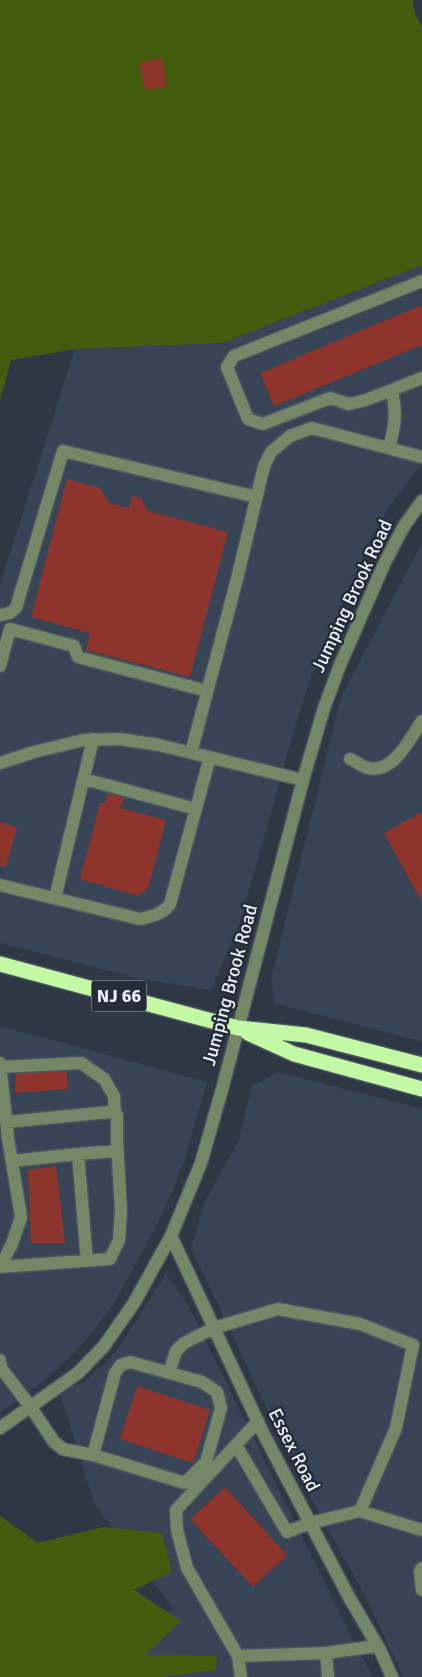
<svg xmlns="http://www.w3.org/2000/svg" width="422" height="1677" viewBox="0 0 422 1677" font-family="Signika,sans-serif">
  <style>
    .built { fill: #374455 }
    .green { fill: #425d0d }
    .building { fill: #8d342c }
    .lines { fill: none; stroke-linecap: round; stroke-linejoin: round }
    .minor-casing { stroke: #4c5661; stroke-width: 15 }
    .highway-casing { stroke: #4c5661; stroke-width: 18 }
    .minor { stroke: #738867; stroke-width: 12 }
    .highway { stroke: #c3f8a5; stroke-width: 15 }
    .labels { text-anchor: middle; dominant-baseline: central; stroke-width: 5; stroke-linejoin: round; paint-order: stroke }
    .shield { fill: #242e39; stroke: #afb6bf; stroke-width: 1 }
    .shield-label { font-size: 18px; font-weight: bold; fill: #ebf1f9 }
    .street-label { font-size: 19px; fill: #ebf1f9; stroke: #242e39 }
  </style>
  <rect width="100%" height="100%" fill="#2e3844"/>
  <path class="built" d="M422,265V464L390,505L372,536L311,677L297,720L240,922L211,990L140,979L0,943V585L75,349L222,343Z
    M422,543V1042L275,1003L271,980L341,697Z
    M0,1026L207,1082L185,1158L173,1190L155,1228L119,1295L104,1318L76,1351L40,1384L0,1413Z
    M279,1072L422,1109V1677H403L366,1598L303,1484L191,1248L205,1201L239,1140L252,1086Z
    M166,1273L189,1307L349,1632L373,1677H95V1675L173,1608L94,1503L59,1390L82,1383L111,1358L135,1323Z"/>
  <path class="green" d="M0,0H413L415,14L422,27V265L222,343L75,349L11,360L0,400Z
    M0,1516L38,1543L103,1527L162,1533L172,1572L134,1590L181,1621L145,1655L217,1656L216,1670L160,1677H0Z"/>
  <path class="building" d="M162,58L167,86L145,90L139,63Z
    M422,305V345L274,406L260,373Z
    M67,479L100,488L109,503L129,508L132,496L141,498L148,511L228,532L190,677L86,650L90,633L31,617Z
    M108,792L124,798L120,808L166,820L148,889L138,896L80,879L100,803H105Z
    M422,812V902L384,833Z
    M0,822L17,827L6,867L0,866Z
    M66,1067L68,1089L15,1093L16,1074Z
    M56,1166L65,1243H31L28,1170Z
    M137,1386L210,1410L193,1463L120,1439Z
    M225,1487L287,1555L253,1587L190,1519Z"/>
  <g class="lines">
    <defs>
      <path id="minor" d="M422,281L234,356L227,367L248,419L263,424L330,398L349,404L366,400L422,378
        M389,448C395,426 397,413 392,391
        M0,615L10,613L16,608L63,451L256,497
        M0,666L10,629L74,646L78,657L207,691
        M191,753L237,579L264,466L271,452L290,436L312,428L422,457
        M350,759C356,761 362,767 368,768C394,774 410,738 422,721
        M0,763L34,752L84,740L120,739L159,745L303,780
        M84,779L196,809
        M0,885L140,919C152,916 163,914 170,904L210,757
        M55,898L93,739
        M0,1063L8,1138L21,1217L12,1244L0,1267
        M1,1067L81,1063L104,1079L114,1096L115,1114
        M78,1154L117,1151
        M12,1161L78,1154L87,1261
        M171,1236L263,1433L349,1597L380,1650L392,1677
        M0,1267L110,1259L119,1240L121,1211L117,1141V1115L109,1112L7,1122
        M0,1360L1,1368L30,1406L54,1442L63,1449L93,1455L185,1483L206,1462L221,1408L217,1392L202,1382L130,1362L121,1365L115,1373L93,1455
        M169,1373L176,1351L184,1343L214,1328L278,1309L360,1324L413,1345L396,1428L360,1511
        M258,1421L176,1510L177,1530L187,1568L238,1656L326,1653
        M0,1428L78,1373L104,1346L134,1303L171,1236L201,1163L223,1086L303,780L324,708L340,665L385,562L404,526L422,501
        M236,1445L287,1532L310,1523L360,1511L422,1530
        M422,1568L420,1571L422,1590
        M238,1656L241,1677
        M328,1677L326,1653L377,1646"/>
      <path id="highway" d="M0,964L238,1028L306,1035L422,1065
        M248,1033L294,1054L422,1089"/>
    </defs>
    <use href="#minor" class="minor-casing"/>
    <use href="#highway" class="highway-casing"/>
    <use href="#minor" class="minor"/>
    <use href="#highway" class="highway"/>
  </g>
  <g class="labels">
    <rect class="shield" x="91.5" y="980.5" width="55" height="31" rx="4"/>
    <g class="shield-label">
      <text x="119" y="996">NJ 66</text>
    </g>
    <g class="street-label">
      <text transform="translate(352 596) rotate(-65)">Jumping Brook Road</text>
      <text transform="translate(230 985) rotate(-75)">Jumping Brook Road</text>
      <text transform="translate(294 1450) rotate(63)">Essex Road</text>
    </g>
  </g>
</svg>
